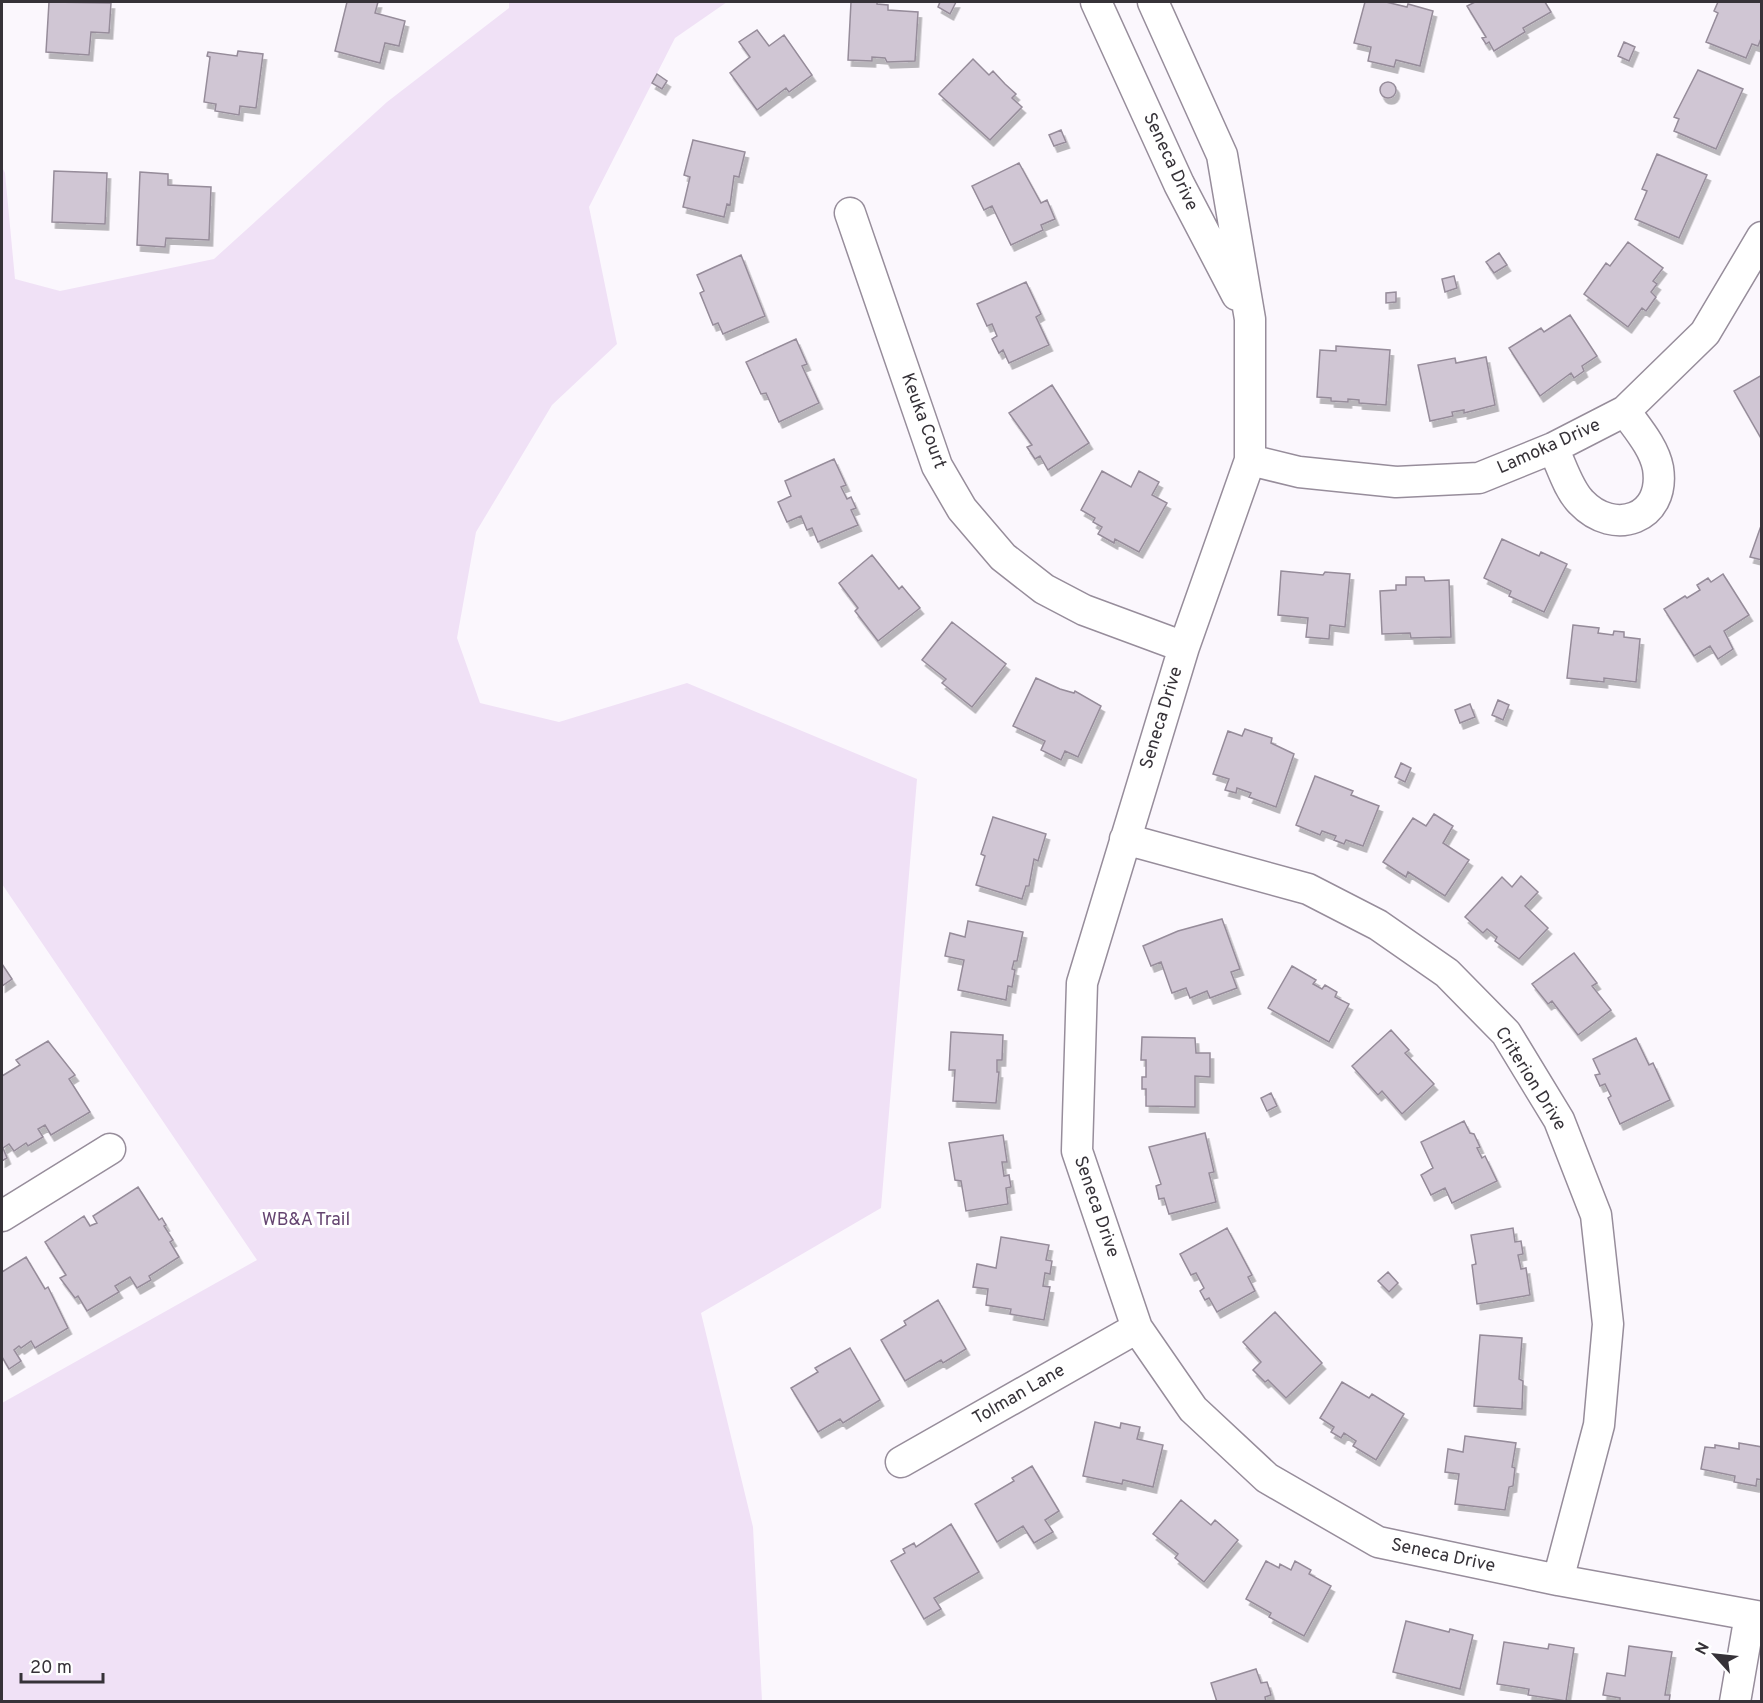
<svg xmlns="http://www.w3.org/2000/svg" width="1763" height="1703" viewBox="0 0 1763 1703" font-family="Overpass,sans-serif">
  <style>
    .green { fill: #f0e1f6 }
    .building { fill: #d0c6d4; stroke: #968c9a; stroke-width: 1.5; filter: url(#shadow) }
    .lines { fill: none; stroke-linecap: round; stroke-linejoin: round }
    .minor-casing { stroke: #978d9b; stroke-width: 33 }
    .minor { stroke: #fff; stroke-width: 30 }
    .labels { text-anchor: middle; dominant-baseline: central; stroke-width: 6; stroke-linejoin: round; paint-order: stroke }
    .street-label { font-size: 18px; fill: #363238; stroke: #fff }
    .park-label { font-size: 18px; fill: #654571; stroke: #fff }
  </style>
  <defs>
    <filter id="shadow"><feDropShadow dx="3.5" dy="6" stdDeviation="0" flood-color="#0004"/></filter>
  </defs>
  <rect width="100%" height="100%" fill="#fbf7fd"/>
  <path class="green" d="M509,2H727L675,38L589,207L617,344L552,405L476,532L457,638L480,703L559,722L687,683L917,779L881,1208L701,1313L753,1527L762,1701H2V1403L257,1260L2,884V167L5,173L15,279L60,291L214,259L387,102L509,8Z"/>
  <path class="building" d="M49,2L111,3L109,33L91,32L89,55L46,52Z
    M347,2H378L375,13L405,21L399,46L385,43L380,63L335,51Z
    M851,2H877V4L888,5V10L918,12L915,61L887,62L885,58L872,57V61L848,60Z
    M940,2H956L950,14L938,7Z
    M1365,2H1386L1407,7L1408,4L1433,11L1420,66L1396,60L1394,67L1368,61L1371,47L1354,43Z
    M1475,2H1545L1551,12L1523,28L1525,32L1494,51L1489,42L1486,44L1482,38L1486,37L1467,6Z
    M1718,2H1762V36L1758,46L1752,44L1746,58L1706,42L1718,13L1714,11Z
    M757,30L769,46L784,35L812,75L789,92L786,88L757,110L730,73L750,57L739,42Z
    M1624,42L1635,47L1629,61L1618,56Z
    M238,51L263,54L256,108L240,106L239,115L215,111L216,104L204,102L210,57L207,56L208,52L237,56Z
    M973,59L989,75L993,71L1005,84L1016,94L1012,98L1022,107L990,140L939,94Z
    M1698,70L1743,89L1716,149L1674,131L1679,119L1674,117Z
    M657,74L667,81L662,89L652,83Z
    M1380 90a8 8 0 1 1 16 0a8 8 0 1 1-16 0Z
    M1061,130L1066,142L1054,146L1049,135Z
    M693,140L745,152L739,177L734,176L730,205L727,204L724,217L683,207L690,177L684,175Z
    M1657,154L1707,175L1679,238L1635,219L1647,191L1642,189Z
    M1019,163L1041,203L1047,200L1055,219L1041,225L1043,230L1011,245L992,206L984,210L972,186Z
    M54,171L107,173L105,224L52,222Z
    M140,172L168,174V185L211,187L209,240L166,238L165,247L137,245Z
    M1628,242L1663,268L1653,281L1657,284L1651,292L1656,297L1646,311L1642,308L1628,327L1584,294L1606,263L1610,266Z
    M1499,253L1507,265L1494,273L1486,262Z
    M741,255L765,316L723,334L718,323L713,325L700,293L704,291L697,275Z
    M1454,276L1457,288L1445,292L1442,279Z
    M1026,282L1041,314L1036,317L1049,345L1009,363L1003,350L999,353L992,339L997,336L992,324L987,326L977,304Z
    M1396,292V302L1386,303V293Z
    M1570,315L1597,356L1582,366L1584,371L1574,378L1571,373L1540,396L1509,348L1541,328L1544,332Z
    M796,339L807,364L802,366L819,403L779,422L766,393L761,394L746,362Z
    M1336,346L1390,350L1386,405L1359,403V400L1348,399V402L1331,401V398L1317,397L1320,350L1336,351Z
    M1486,357L1495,405L1464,413V410L1452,412L1453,416L1430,421L1418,365L1455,358L1456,363Z
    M1762,375V440L1734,391Z
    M1052,385L1089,443L1048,470L1040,456L1035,459L1027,447L1032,445L1009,413Z
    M834,459L846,485L841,487L847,499L851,497L856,508L851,510L858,525L818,542L812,528L807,530L801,516L787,522L778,502L791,496L785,481Z
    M1102,471L1131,487L1139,471L1159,482L1152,495L1167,503L1139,552L1115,539L1114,543L1098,534L1102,527L1093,522L1095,518L1081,510Z
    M1762,523V560L1750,557Z
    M1502,539L1539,556L1541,552L1567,564L1544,612L1509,596L1511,591L1484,578Z
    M872,555L899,589L902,586L920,608L878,641L855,611L858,608L839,583Z
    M1281,571L1323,575L1325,572L1350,574L1345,627L1330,625L1329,639L1306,637L1308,618L1278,615Z
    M1723,574L1749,615L1724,631L1733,649L1718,659L1710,646L1694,656L1664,609L1685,596L1687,598L1700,590L1697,585L1708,578L1711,582Z
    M1406,577H1424L1425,581L1449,580L1451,637L1411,638L1410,633L1382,634L1380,591L1396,590V585H1406Z
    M952,622L1006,664L972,707L942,683L946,679L922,660Z
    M1573,625L1599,628L1598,633L1613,635L1614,631L1624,632V637L1640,639L1636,682L1604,678V682L1567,678Z
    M1036,678L1060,689L1074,693L1075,691L1101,706L1078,757L1065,751L1061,760L1041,750L1045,741L1013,726Z
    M1498,700L1509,705L1503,720L1492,715Z
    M1470,704L1475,717L1460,723L1455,710Z
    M1245,729L1272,738L1271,743L1294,754L1276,807L1249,797L1251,793L1237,788L1236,793L1225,790L1229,779L1213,774L1228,731L1242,736Z
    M1401,763L1411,768L1405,782L1395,777Z
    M1315,776L1353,791L1351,795L1379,806L1363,846L1346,840L1344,844L1334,840L1336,836L1322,831L1320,835L1296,825Z
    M1434,814L1453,826L1443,843L1469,860L1445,896L1408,872L1406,877L1383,862L1413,818L1426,826Z
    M993,817L1046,834L1038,861L1034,859L1029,886H1026L1022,899L976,885L985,856L981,854Z
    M1521,876L1538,892L1525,906L1548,928L1519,959L1495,941L1497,937L1487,929L1483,933L1465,917L1502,877L1512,887Z
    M1222,919L1240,969L1231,972L1237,988L1210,998L1207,991L1190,998L1186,988L1172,993L1161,962L1151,966L1143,946L1178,931Z
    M968,921L1023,932L1017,961H1014L1012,969L1015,970L1012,987L1008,986L1006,1000L958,990L964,960L945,956L946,951L950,933L965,937Z
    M1574,953L1597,983L1592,986L1611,1010L1578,1035L1552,1001L1548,1004L1532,984Z
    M2,964L12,979L2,986Z
    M1292,966L1316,980L1313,984L1322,989L1325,985L1337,992L1335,997L1349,1004L1329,1042L1268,1008Z
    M1391,1030L1409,1050L1405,1053L1434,1084L1402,1114L1382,1091L1378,1095L1352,1066Z
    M951,1032L1003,1035L1002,1060H997V1072H999L996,1103L953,1101L955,1070H949Z
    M1142,1037L1195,1038L1196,1053H1210V1077L1195,1076V1107L1146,1106V1089H1142V1077H1146V1060H1141Z
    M1636,1038L1649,1065L1653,1063L1670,1100L1620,1124L1608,1098L1611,1096L1605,1084L1600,1086L1595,1075L1600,1074L1593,1059Z
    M48,1041L75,1075L69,1079L90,1112L51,1135L45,1125L38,1129L43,1137L28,1146L26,1143L14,1151L9,1144L3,1148L7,1158L2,1161V1076L20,1065L16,1060Z
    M1271,1093L1277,1106L1267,1111L1261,1098Z
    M1464,1121L1470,1133L1474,1134L1480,1147L1477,1148L1482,1158L1485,1156L1497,1181L1452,1203L1445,1188L1431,1195L1421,1175L1433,1168L1421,1142Z
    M1205,1133L1214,1172L1209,1173L1216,1202L1169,1214L1164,1198L1159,1199L1156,1186L1161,1184L1149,1147Z
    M1003,1135L1007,1162H1002L1004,1176L1009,1175L1011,1187L1006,1188L1008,1204L966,1211L961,1181L955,1180L949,1143Z
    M138,1187L159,1220L162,1218L166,1225L164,1226L173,1240L170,1242L179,1257L149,1276L151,1280L137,1288L130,1277L115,1286L119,1292L87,1311L78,1296L75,1298L60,1278L66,1275L45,1242L84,1216L90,1226L92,1225L97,1223L93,1216Z
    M1227,1228L1252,1275L1248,1277L1255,1291L1217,1312L1209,1298L1205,1300L1200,1291L1204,1288L1196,1273L1191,1275L1180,1254Z
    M1513,1228L1515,1242L1521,1241L1523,1254L1518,1255L1521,1269L1526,1268L1530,1295L1477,1304L1472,1265L1476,1264L1471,1235Z
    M1001,1237L1049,1245L1046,1260L1052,1261L1050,1274L1045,1273L1043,1286L1050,1287L1044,1320L1010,1314L1011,1309L986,1305L988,1289L973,1287L977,1264L996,1268Z
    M26,1257L45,1289L48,1287L68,1328L35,1348L31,1341L21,1348L19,1346L14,1350L21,1361L9,1369L2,1357V1272Z
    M1388,1272L1398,1283L1389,1292L1378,1281Z
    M938,1300L966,1349L943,1363L941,1360L905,1381L881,1340L906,1325L904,1321Z
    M1275,1312L1322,1363L1286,1398L1268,1380L1265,1382L1253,1370L1261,1362L1243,1342Z
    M1480,1335L1522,1338L1519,1379L1523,1381L1522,1409L1474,1406Z
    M850,1348L880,1400L843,1423L840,1419L818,1432L791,1388L818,1372L815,1368Z
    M1342,1382L1369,1398L1372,1394L1404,1414L1376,1460L1353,1446L1356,1441L1344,1433L1341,1438L1331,1432L1334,1427L1320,1418Z
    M1095,1422L1120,1428L1121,1423L1140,1427L1137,1439L1163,1445L1153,1487L1123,1480L1122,1484L1083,1476Z
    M1465,1436L1516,1443L1512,1467L1515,1468L1513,1486L1509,1487L1505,1510L1455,1504L1459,1474L1445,1472L1448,1449L1463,1452Z
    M1739,1443L1762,1447V1480L1757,1479L1756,1486L1734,1482L1735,1476L1701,1469L1705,1447L1715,1448V1445L1739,1449Z
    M1032,1466L1059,1511L1045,1520L1053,1532L1034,1543L1023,1526L997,1542L975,1504L1014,1481L1012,1478Z
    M1181,1500L1211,1525L1215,1520L1238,1540L1204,1582L1175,1558L1178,1554L1153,1534Z
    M951,1524L979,1572L934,1598L941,1609L924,1619L891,1561L905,1553L903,1549L914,1543L916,1547Z
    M1266,1561L1279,1568L1280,1564L1291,1570L1295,1561L1311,1570L1309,1574L1331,1586L1304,1636L1269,1617L1271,1613L1246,1599Z
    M1406,1621L1449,1632L1450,1629L1473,1635L1460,1689L1393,1672Z
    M1504,1642L1548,1649L1549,1644L1574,1648L1566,1701L1528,1695L1529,1689L1497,1684Z
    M1629,1646L1672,1652L1665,1695H1670L1669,1702H1620V1698L1603,1695L1607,1673L1625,1676Z
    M1256,1669L1261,1683L1267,1682L1270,1691L1271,1695L1265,1697L1266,1702H1217L1211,1683Z"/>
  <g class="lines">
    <defs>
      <path id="minor" d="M1096,2L1179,184L1237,295
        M1153,2L1222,155L1250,319V460L1184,647L1082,983L1077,1151L1137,1328L1193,1409L1267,1478L1378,1542L1558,1580L1762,1617
        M850,213L937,466L962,509L1003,557L1044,589L1084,610L1184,647
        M1553,448C1561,464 1568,489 1581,502C1614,537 1666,519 1658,468C1654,447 1637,428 1625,411
        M1250,460L1299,472L1396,482L1479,478L1553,448L1625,411L1705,333L1762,237
        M1125,839L1308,889L1378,925L1447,973L1506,1033L1559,1120L1596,1215L1608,1324L1599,1425L1558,1580
        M2,1216L110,1149
        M901,1462L1137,1328
        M1735,1702L1750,1615"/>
    </defs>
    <use href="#minor" class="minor-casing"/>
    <use href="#minor" class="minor"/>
  </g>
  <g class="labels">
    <g class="street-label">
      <text transform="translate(1170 162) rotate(65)">Seneca Drive</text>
      <text transform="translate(923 421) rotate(70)">Keuka Court</text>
      <text transform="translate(1549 447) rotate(-24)">Lamoka Drive</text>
      <text transform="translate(1162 718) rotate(-73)">Seneca Drive</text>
      <text transform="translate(1530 1079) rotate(58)">Criterion Drive</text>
      <text transform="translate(1096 1207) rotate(71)">Seneca Drive</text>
      <text transform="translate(1019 1395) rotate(-30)">Tolman Lane</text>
      <text transform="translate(1443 1556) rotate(12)">Seneca Drive</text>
    </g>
    <g class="park-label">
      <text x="306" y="1220">WB&amp;A Trail</text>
    </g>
  </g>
  <rect width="1763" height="1703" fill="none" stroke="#363238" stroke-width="6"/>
  <g transform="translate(1715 1655) rotate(297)" stroke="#ffffff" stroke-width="4.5" paint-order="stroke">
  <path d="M0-4.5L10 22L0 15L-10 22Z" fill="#363238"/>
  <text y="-9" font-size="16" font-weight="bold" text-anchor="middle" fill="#363238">N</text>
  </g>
  <path d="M21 1673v9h82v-9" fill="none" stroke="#363238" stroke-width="3"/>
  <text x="30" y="1673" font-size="18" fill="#363238" stroke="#ffffff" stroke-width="4.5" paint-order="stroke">20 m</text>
</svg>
